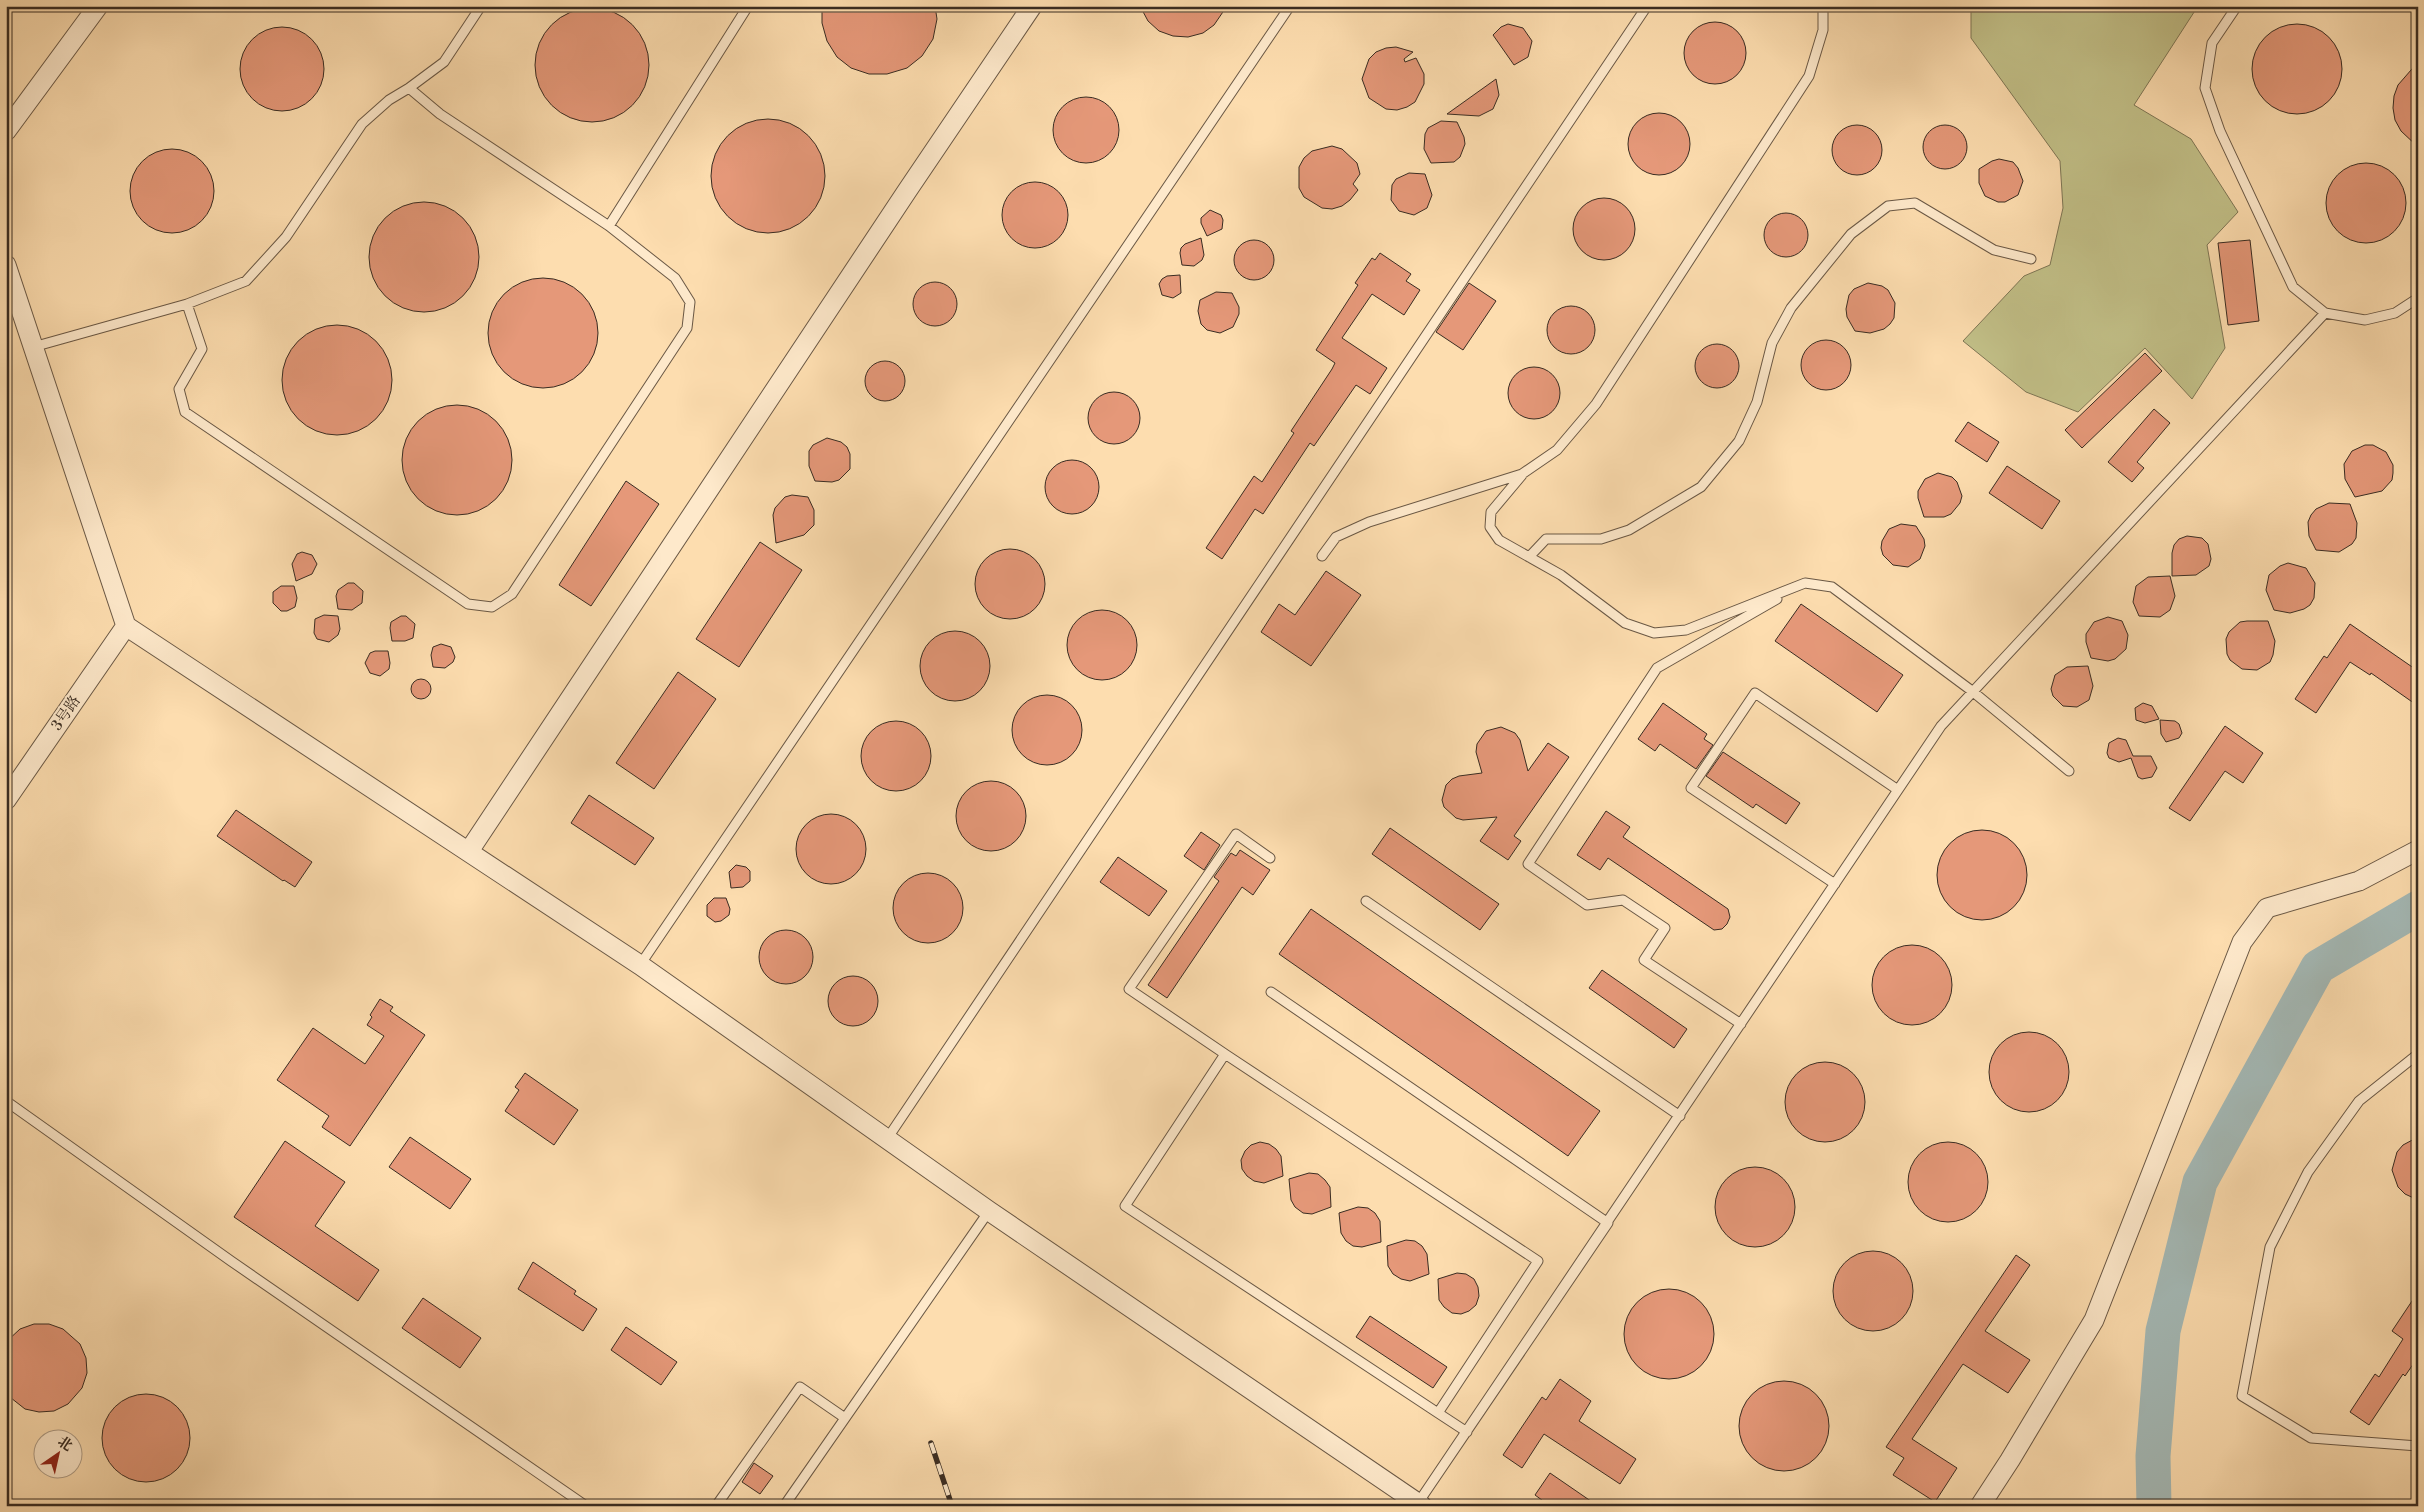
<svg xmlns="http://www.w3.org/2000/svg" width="2424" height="1512" viewBox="0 0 2424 1512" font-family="'Libre Bodoni','Noto Serif SC',serif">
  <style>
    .green { fill: #c2c088; stroke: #7e7655 }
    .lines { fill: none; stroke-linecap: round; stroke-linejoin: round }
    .river { stroke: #a4b9b6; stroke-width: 35 }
    .building { fill: #e59879; stroke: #392c22 }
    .service-casing { stroke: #6a5845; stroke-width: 11 }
    .minor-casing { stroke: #6a5845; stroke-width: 21 }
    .service { stroke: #fee9cb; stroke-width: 9 }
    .minor { stroke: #fee9cb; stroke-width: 19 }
    .rail-casing { stroke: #392c22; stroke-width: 5.5 }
    .rail { stroke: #fee9cb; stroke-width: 4; stroke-dasharray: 11; stroke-linecap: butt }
    .labels { text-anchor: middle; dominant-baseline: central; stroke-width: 4; stroke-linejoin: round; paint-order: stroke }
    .street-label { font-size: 15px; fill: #392c22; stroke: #fee9cb }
  </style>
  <rect width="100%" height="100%" fill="#fdddaf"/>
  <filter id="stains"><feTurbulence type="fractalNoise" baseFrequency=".004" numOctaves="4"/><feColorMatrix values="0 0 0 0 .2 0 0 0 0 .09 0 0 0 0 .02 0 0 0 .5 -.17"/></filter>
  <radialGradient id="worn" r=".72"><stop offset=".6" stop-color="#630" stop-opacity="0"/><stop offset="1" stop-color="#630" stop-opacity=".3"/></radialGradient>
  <path class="green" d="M1971,6H2198L2134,105L2191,139L2238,212L2207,245L2225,348L2192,399L2145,348L2078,412L2026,392L1963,341L2024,276L2050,265L2063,208L2060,161L1971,38Z"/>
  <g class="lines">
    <path class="river" d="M2154,1506L2153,1456L2163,1331L2200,1182L2318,967L2418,908"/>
  </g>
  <path class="building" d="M822,6H935L937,19L933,39L922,56L907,68L887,74H869L851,68L837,57L827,41L822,23Z
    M1140,6H1227L1214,25L1203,33L1188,37L1173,36L1159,31L1148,21Z
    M535 65a57 57 0 1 1 114 0a57 57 0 1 1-114 0Z
    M1684 53a31 31 0 1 1 62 0a31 31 0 1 1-62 0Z
    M1508,24L1523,28L1532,41L1528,57L1514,65L1493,35L1501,27Z
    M2252 69a45 45 0 1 1 90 0a45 45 0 1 1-90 0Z
    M240 69a42 42 0 1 1 84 0a42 42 0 1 1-84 0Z
    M1396,47L1413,52L1404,59L1405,62L1416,58L1424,74V84L1415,102L1407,107L1397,110L1386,109L1369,98L1362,79L1369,59L1376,52L1386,48Z
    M2418,62V147L2401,131L2395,120L2393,108L2394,96L2398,85Z
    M1496,79L1499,95L1493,109L1479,116L1447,114Z
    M1053 130a33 33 0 1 1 66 0a33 33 0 1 1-66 0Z
    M1628 144a31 31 0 1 1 62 0a31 31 0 1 1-62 0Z
    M711 176a57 57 0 1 1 114 0a57 57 0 1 1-114 0Z
    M1441,121L1457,122L1464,137L1465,144L1460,157L1454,162L1431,163L1424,149L1425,134L1428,128Z
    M1832 150a25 25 0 1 1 50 0a25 25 0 1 1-50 0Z
    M1923 147a22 22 0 1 1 44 0a22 22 0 1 1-44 0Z
    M1332,146L1342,149L1357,163L1360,174L1353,184L1358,190L1350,200L1342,206L1332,209L1322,208L1304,197L1299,188V167L1304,158L1312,151Z
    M130 191a42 42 0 1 1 84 0a42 42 0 1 1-84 0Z
    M1999,159L2013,162L2018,168L2023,181L2018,195L2005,202H1998L1985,196L1979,183V169L1992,161Z
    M2326 203a40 40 0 1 1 80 0a40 40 0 1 1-80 0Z
    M1409,173L1425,174L1432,195L1427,208L1414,215L1399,211L1391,200L1392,185L1396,179Z
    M1002 215a33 33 0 1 1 66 0a33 33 0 1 1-66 0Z
    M1573 229a31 31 0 1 1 62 0a31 31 0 1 1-62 0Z
    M369 257a55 55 0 1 1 110 0a55 55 0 1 1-110 0Z
    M1210,210L1221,215L1223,220L1222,229L1207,236L1201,223V218Z
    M1764 235a22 22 0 1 1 44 0a22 22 0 1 1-44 0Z
    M1201,238L1204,255L1202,260L1194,266L1182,265L1180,253L1181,248L1185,244Z
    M1234 260a20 20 0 1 1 40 0a20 20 0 1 1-40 0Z
    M2250,240L2259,321L2228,325L2218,243Z
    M1380,253L1411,274L1406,281L1420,290L1404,315L1372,294L1342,338L1387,368L1370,394L1356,385L1314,446L1310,443L1263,514L1255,509L1222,559L1206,548L1254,476L1262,482L1294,433L1291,431L1332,369L1335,363L1316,350L1358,285L1355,283L1372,258L1375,260Z
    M1180,275L1181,293L1173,298L1162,295L1159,284L1162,279L1167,276Z
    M488 333a55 55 0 1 1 110 0a55 55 0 1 1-110 0Z
    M913 304a22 22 0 1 1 44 0a22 22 0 1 1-44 0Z
    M1469,283L1496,301L1463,350L1436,332Z
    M1868,283L1882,286L1888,290L1895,303L1894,318L1890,324L1884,329L1870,333L1855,331L1847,317L1846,309L1849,295L1854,289Z
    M1216,292L1232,293L1239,307V314L1233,327L1220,333L1207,330L1201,324L1198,311L1200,300Z
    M1547 330a24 24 0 1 1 48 0a24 24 0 1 1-48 0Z
    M282 380a55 55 0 1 1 110 0a55 55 0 1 1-110 0Z
    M1801 365a25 25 0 1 1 50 0a25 25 0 1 1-50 0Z
    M1695 366a22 22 0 1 1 44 0a22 22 0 1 1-44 0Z
    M2145,353L2162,371L2082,448L2065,430Z
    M865 381a20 20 0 1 1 40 0a20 20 0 1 1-40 0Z
    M1508 393a26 26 0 1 1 52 0a26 26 0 1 1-52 0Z
    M1088 418a26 26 0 1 1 52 0a26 26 0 1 1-52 0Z
    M402 460a55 55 0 1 1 110 0a55 55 0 1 1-110 0Z
    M2154,409L2170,423L2137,462L2144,468L2132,482L2108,462Z
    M1968,422L1999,442L1987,462L1955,441Z
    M827,438L841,442L847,447L850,454V469L839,480L832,482L815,481L809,466V451L813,445Z
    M2365,445H2373L2386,452L2393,465V473L2392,480L2382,491L2355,497L2345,479L2344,464L2352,451Z
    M1045 487a27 27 0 1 1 54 0a27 27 0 1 1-54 0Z
    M2007,466L2060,501L2042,529L1989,493Z
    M1938,473L1952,477L1957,482L1962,496L1960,503L1951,514L1944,517H1924L1918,498V491L1925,479Z
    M626,481L659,504L591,606L559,585Z
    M792,495L808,497L814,510V525L804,535L776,543L773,515L775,508L785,497Z
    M2329,503L2350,504L2357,523L2356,538L2352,544L2339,552L2316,550L2309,536L2308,522L2311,515L2316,509Z
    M1901,524L1916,526L1924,539L1925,546L1920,559L1908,567L1893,565L1883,555L1881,548L1882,541L1889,529Z
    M2187,536L2202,538L2208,544L2211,559L2209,566L2196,575L2172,576V553L2174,545L2179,539Z
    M760,542L802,570L739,667L696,639Z
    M975 584a35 35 0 1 1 70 0a35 35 0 1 1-70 0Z
    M302,552L312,555L317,564L312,574L296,581L292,564L297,554Z
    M2288,563L2306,568L2315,583L2314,598L2310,605L2304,609L2290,613L2274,610L2266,590L2269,575L2280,566Z
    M1326,571L1361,595L1311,666L1261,632L1279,604L1295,615Z
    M2170,576L2175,596L2170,610L2160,617L2139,616L2133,602L2136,586L2148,577Z
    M348,583H354L363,591L362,603L352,610L338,609L336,596L338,590Z
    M281,586H294L297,598L295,607L287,611H281L273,603V592Z
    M1801,604L1903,675L1877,712L1775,641Z
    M1067 645a35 35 0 1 1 70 0a35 35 0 1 1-70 0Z
    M324,615L338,616L340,629L338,635L329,642L317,639L314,633L315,619Z
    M401,616H406L415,624L413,638L405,641H392L390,628L391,622Z
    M2108,617L2122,621L2128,635L2126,649L2115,659L2108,661L2091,658L2086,642V634L2094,622Z
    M2247,621H2268L2275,641L2273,655L2270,662L2257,670L2242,669L2230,660L2227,654L2226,639L2229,632L2240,622Z
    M2350,624L2418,671V706L2371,673L2370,675L2350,662L2316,713L2295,699L2324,656L2327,658Z
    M920 666a35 35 0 1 1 70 0a35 35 0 1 1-70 0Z
    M441,644L451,647L455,657L453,662L445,668L433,667L431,655L433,647Z
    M375,651H388L390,663L389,669L380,676L370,673L365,663L370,653Z
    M2088,666L2093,686L2089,700L2077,707L2063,706L2053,696L2051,689L2055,675L2067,667Z
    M678,672L716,699L654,789L616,763Z
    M411 689a10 10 0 1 1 20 0a10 10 0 1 1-20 0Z
    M1012 730a35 35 0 1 1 70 0a35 35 0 1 1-70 0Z
    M1663,703L1707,734L1704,739L1713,745L1696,769L1660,744L1655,751L1638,739Z
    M2143,703L2152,706L2159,719L2145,723L2136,720L2135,708Z
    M2160,720L2175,721L2179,724L2182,733L2179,738L2166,742L2161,734Z
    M861 756a35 35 0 1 1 70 0a35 35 0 1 1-70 0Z
    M2225,726L2263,753L2243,783L2225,771L2190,821L2169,808Z
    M1501,727L1515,733L1520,740L1528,771L1548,743L1569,757L1514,836L1521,841L1508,860L1480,841L1497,817L1463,820L1456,818L1444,807L1442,800L1446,785L1452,779L1459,776L1482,773L1476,752L1477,744L1486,731Z
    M2118,738L2126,740L2133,756H2151L2157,768L2152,777L2142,779L2138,777L2131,758L2119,762L2109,758L2107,753L2109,743Z
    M1723,752L1800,803L1786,824L1756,804L1753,808L1706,776Z
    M956 816a35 35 0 1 1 70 0a35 35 0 1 1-70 0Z
    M589,795L654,838L635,865L571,823Z
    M236,810L312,862L295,887L284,880L283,881L217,836Z
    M1606,811L1630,827L1623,837L1728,909L1730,917L1727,924L1722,929L1714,930L1608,858L1600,870L1577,855Z
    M796 849a35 35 0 1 1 70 0a35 35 0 1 1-70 0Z
    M1390,828L1499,904L1480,930L1372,854Z
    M1937 875a45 45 0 1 1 90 0a45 45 0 1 1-90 0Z
    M1201,832L1220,845L1204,870L1184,856Z
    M1240,850L1270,870L1253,895L1242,887L1167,998L1148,985L1219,881L1214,877L1231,853L1236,856Z
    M1118,857L1167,891L1149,916L1100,882Z
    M736,865L746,867L750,871V881L743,887L731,888L729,872Z
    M893 908a35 35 0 1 1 70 0a35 35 0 1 1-70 0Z
    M714,898H726L730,909L729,915L721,921L715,922L707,916V905Z
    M1311,909L1600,1111L1568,1156L1279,954Z
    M759 957a27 27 0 1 1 54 0a27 27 0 1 1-54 0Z
    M1872 985a40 40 0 1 1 80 0a40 40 0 1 1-80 0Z
    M1602,970L1687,1029L1674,1048L1589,988Z
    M828 1001a25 25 0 1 1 50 0a25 25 0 1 1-50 0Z
    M380,999L393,1007L390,1011L425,1035L350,1146L322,1127L329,1116L277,1080L313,1028L365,1064L384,1036L367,1025L372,1017L370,1015Z
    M1989 1072a40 40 0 1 1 80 0a40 40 0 1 1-80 0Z
    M1785 1102a40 40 0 1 1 80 0a40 40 0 1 1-80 0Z
    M525,1073L578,1110L554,1145L505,1111L519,1090L515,1087Z
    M410,1137L471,1179L450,1209L389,1167Z
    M2418,1137V1200L2405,1194L2398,1187L2392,1170L2397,1152L2403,1145Z
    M285,1141L345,1182L315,1226L379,1270L358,1301L234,1217Z
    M1908 1182a40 40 0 1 1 80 0a40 40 0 1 1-80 0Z
    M1260,1142L1269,1144L1276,1149L1281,1156L1283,1176L1264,1183L1254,1181L1247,1176L1242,1169L1241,1160L1245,1151L1251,1145Z
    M1715 1207a40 40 0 1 1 80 0a40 40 0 1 1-80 0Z
    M1309,1173L1318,1174L1325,1180L1330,1187L1331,1207L1312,1214L1303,1213L1295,1207L1291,1200L1289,1179Z
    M1358,1207L1368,1208L1375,1213L1380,1221L1381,1242L1362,1247L1353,1246L1346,1241L1341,1233L1339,1213Z
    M1406,1240L1415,1241L1422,1246L1427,1254L1429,1274L1410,1281L1401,1279L1393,1274L1388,1266L1387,1246Z
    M1833 1291a40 40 0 1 1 80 0a40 40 0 1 1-80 0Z
    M2016,1255L2030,1265L1985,1331L2030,1360L2008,1393L1963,1364L1912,1439L1957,1468L1935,1502L1893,1475L1904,1458L1886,1447Z
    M533,1262L576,1291L574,1294L597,1309L583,1331L518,1289Z
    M1457,1273L1466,1274L1474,1279L1478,1287L1479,1296L1476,1305L1469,1311L1461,1314L1452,1313L1444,1307L1439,1300L1438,1279Z
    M1624 1334a45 45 0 1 1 90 0a45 45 0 1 1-90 0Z
    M2418,1292V1357L2405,1376L2403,1374L2369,1425L2350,1412L2375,1374L2379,1377L2403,1339L2392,1331Z
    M423,1298L481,1338L460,1368L402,1328Z
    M1370,1316L1447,1367L1433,1388L1356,1337Z
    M34,1324H49L63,1329L80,1344L86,1358L87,1373L82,1388L68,1404L54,1411L39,1412L25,1409L6,1394V1342L20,1329Z
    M626,1327L677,1362L661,1385L611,1350Z
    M1560,1379L1591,1401L1579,1421L1636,1459L1620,1484L1544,1434L1522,1468L1503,1455L1542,1397L1546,1400Z
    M1739 1426a45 45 0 1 1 90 0a45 45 0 1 1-90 0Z
    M102 1438a44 44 0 1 1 88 0a44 44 0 1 1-88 0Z
    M754,1463L773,1476L760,1494L742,1482Z
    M1550,1473L1598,1506H1550L1535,1495Z"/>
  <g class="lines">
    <defs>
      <path id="service" d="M2237,6L2212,43L2205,88L2220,131L2293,287L2325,313L2365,320L2395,313L2418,298
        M609,226L748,6
        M187,304L202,349L179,389L185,412L468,604L492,607L512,594L687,328L690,302L675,278L609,226L440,114L409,88
        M33,347L187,304L246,281L286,237L362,124L389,100L409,88L444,62L481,6
        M1522,475L1491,512L1490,527L1499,540L1561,575L1625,623L1654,633L1686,630L1805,583L1832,587L1972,691L2069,771
        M1322,556L1336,537L1369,522L1522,474L1557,450L1596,404L1809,76L1823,30V6
        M1529,557L1546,539H1601L1629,530L1701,487L1739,441L1757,402L1772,343L1791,308L1851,234L1888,206L1915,203L1994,250L2031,259
        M1835,884L1691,788L1755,693L1898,790
        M1366,901L1680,1116
        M640,965L1290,6
        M1271,992L1608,1223L1418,1503L1941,726L2325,313
        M1741,1024L1644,960L1665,928L1623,900L1587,905L1528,864L1657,668L1777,599
        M1225,1054L1129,989L1236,834L1270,858
        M2418,1054L2359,1101L2308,1172L2270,1247L2242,1396L2311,1438L2418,1446
        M6,1101L231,1261L586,1506
        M887,1139L1647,6
        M1438,1413L1538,1261L1225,1054L1125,1206L1438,1413L1467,1432
        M716,1506L800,1387L845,1418
        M784,1506L989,1211"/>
      <path id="minor" d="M6,131L98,6
        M6,265L126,626L640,965L989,1211L1422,1506
        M6,800L126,626
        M469,851L907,191L1032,6
        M1980,1506L2010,1460L2094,1320L2242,942L2267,908L2359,881L2418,850"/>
    </defs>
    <use href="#service" class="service-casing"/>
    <use href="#minor" class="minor-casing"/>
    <use href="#service" class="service"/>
    <use href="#minor" class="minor"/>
    <defs>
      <path id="rail" d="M931,1443L952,1506"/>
    </defs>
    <use href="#rail" class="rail-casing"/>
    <use href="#rail" class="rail"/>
  </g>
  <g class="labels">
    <g class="street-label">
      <text transform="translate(66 713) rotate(-55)">3号路</text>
    </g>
  </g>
  <rect width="2424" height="1512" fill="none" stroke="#fdddaf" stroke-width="25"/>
  <rect x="8" y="8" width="2409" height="1497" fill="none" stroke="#392c22" stroke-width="2.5"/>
  <rect x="12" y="12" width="2399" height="1487" fill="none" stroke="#392c22"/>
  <g transform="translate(58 1454) rotate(34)"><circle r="24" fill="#fee9cb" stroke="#af9d87"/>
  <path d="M0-4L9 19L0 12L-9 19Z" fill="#8f2418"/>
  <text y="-8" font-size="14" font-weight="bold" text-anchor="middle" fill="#392c22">北</text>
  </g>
  <rect width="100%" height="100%" filter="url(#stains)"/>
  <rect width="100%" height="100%" fill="url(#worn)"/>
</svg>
